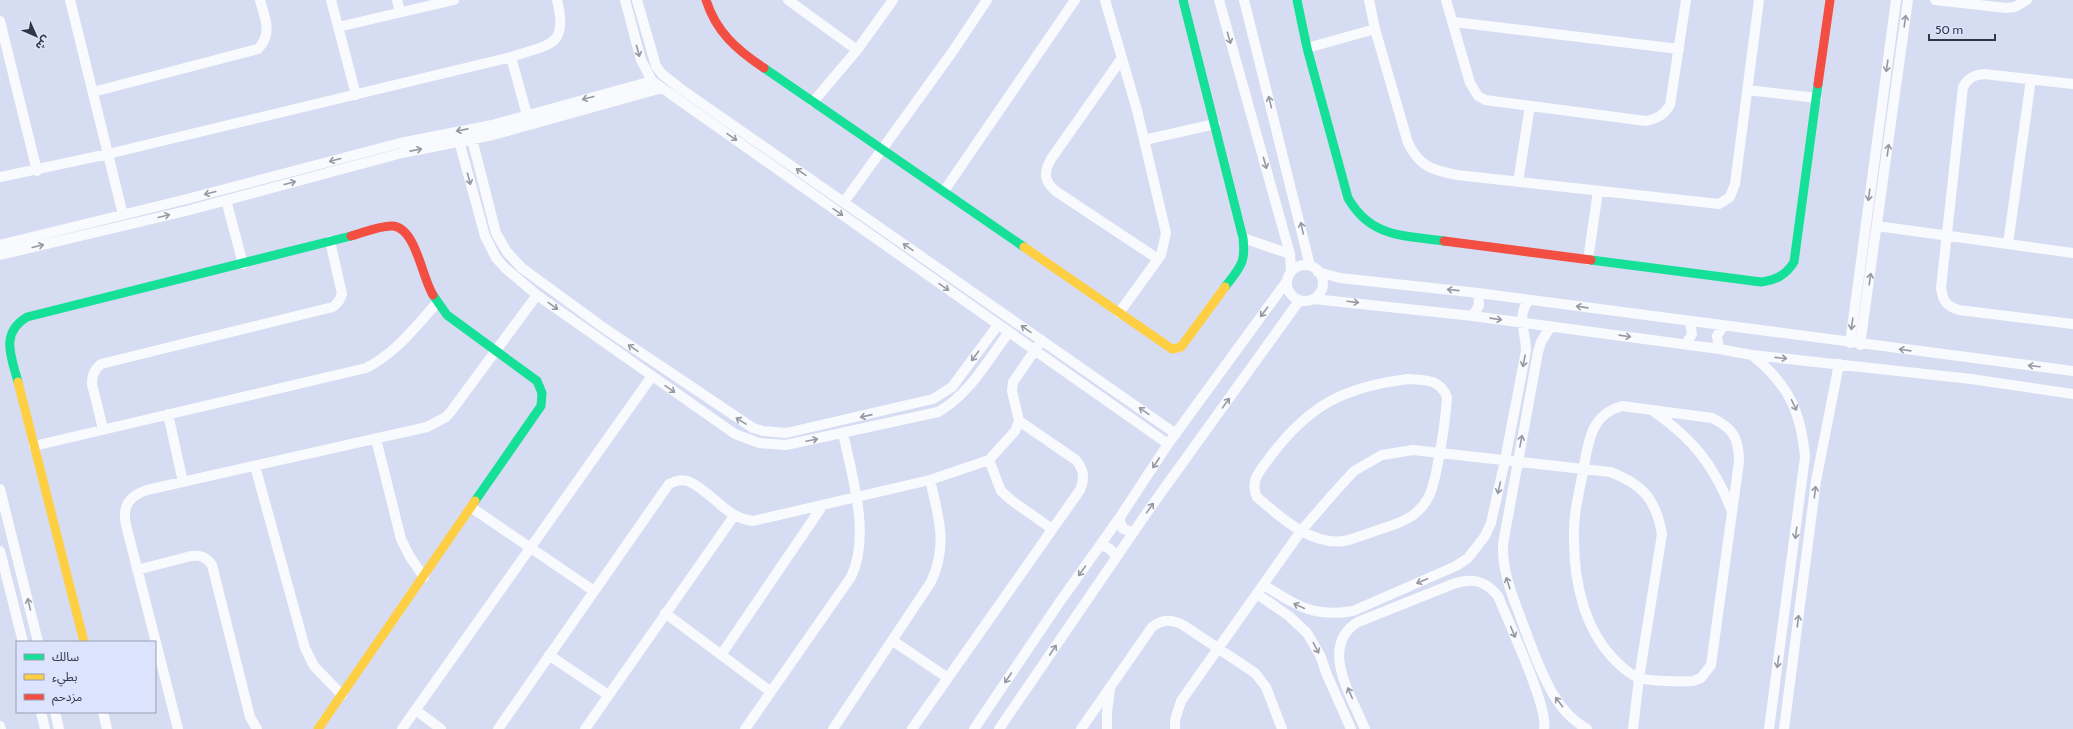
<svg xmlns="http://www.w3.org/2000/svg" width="2073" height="729" viewBox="0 0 2073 729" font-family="Cabin,'Noto Sans Arabic',sans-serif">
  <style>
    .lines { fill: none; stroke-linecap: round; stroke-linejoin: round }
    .street { stroke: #f9fafd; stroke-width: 10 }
    .fast { stroke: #16e098; stroke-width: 9 }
    .slow { stroke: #ffcf43; stroke-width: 9 }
    .jam { stroke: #f24e42; stroke-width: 9 }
    .oneway { stroke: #9698a2 }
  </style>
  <rect width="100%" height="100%" fill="#d6dcf2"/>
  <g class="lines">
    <path class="street" d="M70,0L123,215
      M331,0L356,95
      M397,0L400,12
      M625,0L641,60L652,81L1168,444
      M637,0L656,66L662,74L681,89L1176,434
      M788,0L857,50
      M1105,0L1137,110L1166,233L1161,255L1119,313
      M1219,0L1283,229L1290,254L1291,271
      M1244,0L1310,266
      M1369,0L1375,29L1408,143C1420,167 1432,170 1457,175L1719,204L1730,197L1735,184L1759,0
      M1446,0L1470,83L1478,96L1485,100L1646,121C1658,118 1664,115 1670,105L1686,0
      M1935,0L2006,8L2015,7L2027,0
      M0,21L37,171
      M1454,22L1679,49
      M338,27L454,0
      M1307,48L1375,29
      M511,57L527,115
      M1122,58L1051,159C1043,173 1044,182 1057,192L1158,259
      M2073,84L1984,74C1974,75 1968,78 1963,87L1941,288C1943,301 1946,306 1959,310L2073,324
      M1747,90L1817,98
      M93,92L258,49C273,33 265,19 260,0
      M813,102L857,50L893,0
      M472,139L496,233L507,252L522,268L604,328L753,428L763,431L786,433L933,399L952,387L998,325
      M1144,140L1215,124
      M459,141L485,236L496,258L505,268L537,295L735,434L759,443L786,445L938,412C969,395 988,360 1009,332
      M0,177L108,154L511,57C549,44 569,47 557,0
      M1518,182L1530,106
      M944,191L1075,0
      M226,200L243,264
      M844,202L953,51L987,0
      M1877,226L2073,253
      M1243,238L1290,254
      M2008,244L2031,79
      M0,245L183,200L400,143L492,125L652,81
      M0,255L186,211L402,153L493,135L662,88
      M1588,260L1598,191
      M1287 283a18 18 0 1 1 36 0a18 18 0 1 1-36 0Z
      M1318,272L1340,278L1478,293L2073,371
      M1314,299L1473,316L1719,349L1752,355L1971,379L2073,394
      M1473,316L1479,305L1478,293
      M1551,326L1541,342L1538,352L1503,544C1502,573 1513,597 1523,624C1532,648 1540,672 1553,694C1561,708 1573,721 1587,729
      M1850,343L1896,0
      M1686,344L1692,334L1690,322
      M1860,345L1908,0
      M1719,349L1717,336L1723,326
      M1752,355C1788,384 1801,411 1805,457L1769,729
      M1408,379C1425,380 1440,379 1447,397C1446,416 1437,483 1428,498C1418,516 1403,522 1384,528C1371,532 1357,538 1344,541C1311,546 1279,516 1257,497C1249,480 1261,470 1270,457C1309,405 1344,387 1408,379Z
      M1622,406L1712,418C1733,428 1739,438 1739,462L1711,665L1701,678L1693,681C1681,682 1650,681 1639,678C1632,675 1624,669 1619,664C1585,633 1574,584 1574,539C1573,518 1578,497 1582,477C1588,447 1588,415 1622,406Z
      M1653,411C1692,438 1714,465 1731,509
      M168,414L183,482
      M103,429L92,384C92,375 94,370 101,364L333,307L339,301L342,294L330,241
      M376,439L401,539L410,557L424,577
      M34,446L366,368C396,353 415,327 437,303
      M989,460L1001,491L1011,500L1052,529
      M255,466L305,648L314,666L342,695
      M0,489L38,642
      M472,508L594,591
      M1120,517V522L1123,529L1134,532
      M1100,546C1108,546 1113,550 1116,558
      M0,551L23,642
      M137,570L191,556C201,555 206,557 212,565L250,717L257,729
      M1264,585C1295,605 1314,618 1353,611L1456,566L1468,558L1485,536L1491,523L1505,460L1526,351C1526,333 1516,315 1529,300
      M1257,594L1289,616L1307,633L1320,655L1327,675L1351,729
      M665,613L771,692
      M893,641L948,678
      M549,655L608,695
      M721,655L823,505
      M41,712L45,729
      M55,712L59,729
      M103,712L107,729
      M421,714L441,729
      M0,726L1,729
      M178,729L126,525C122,506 129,496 147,490L427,427L446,417L452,410L537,295
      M402,729L652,376
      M498,729L669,484C675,481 683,478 690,482C713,493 726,518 753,521L930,480L989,460L1015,431L1019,421L1012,391L1013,382L1042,340
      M585,729L734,516
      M745,729L851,577C871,535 852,477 843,433
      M833,729L931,582C948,545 939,518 930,480
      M912,729L1080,490C1085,478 1084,470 1076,460L1019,421
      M974,729L1059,603L1120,517L1168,444L1287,281
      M999,729L1148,511L1299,301
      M1081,729L1152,627C1163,619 1171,619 1183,625L1255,673L1266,687L1282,729
      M1107,729V713L1110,689
      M1175,729V720L1181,701L1301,531L1333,494L1354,471L1382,455L1413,450L1610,472C1643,484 1656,500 1662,534L1639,678L1633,729
      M1365,729C1352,697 1318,646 1358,622L1453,584C1472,577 1486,581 1498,596C1508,622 1549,708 1544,729
      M1784,729L1816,481L1839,364"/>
    <path class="fast" d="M1183,0L1243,238C1246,264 1240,267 1225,287
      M1297,0L1307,48L1348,198C1371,238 1403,235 1444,241
      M764,68L1024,247
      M1591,260L1761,282C1776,280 1786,275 1794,262L1818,84
      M433,295L447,315L537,381L542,393L541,406L475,501
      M18,382C11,356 0,333 27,317L351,236"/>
    <path class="slow" d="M1024,247L1172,349L1181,347L1225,287
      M18,382L84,642
      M318,729L475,501"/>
    <path class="jam" d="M706,0C716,32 737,50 764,68
      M1818,84L1830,0
      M351,236C363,233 380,225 393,226C416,228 422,278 433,295
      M1444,241L1591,260"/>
  </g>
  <defs><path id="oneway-shaft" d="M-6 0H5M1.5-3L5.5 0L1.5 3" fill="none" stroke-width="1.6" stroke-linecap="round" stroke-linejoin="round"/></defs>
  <g class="oneway">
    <use href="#oneway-shaft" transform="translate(1905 21) rotate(-82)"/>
    <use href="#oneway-shaft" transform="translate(1229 38) rotate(74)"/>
    <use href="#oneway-shaft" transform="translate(638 51) rotate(75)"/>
    <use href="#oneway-shaft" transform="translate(1887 66) rotate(98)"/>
    <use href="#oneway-shaft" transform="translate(588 98) rotate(165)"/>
    <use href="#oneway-shaft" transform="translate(1270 102) rotate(-104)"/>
    <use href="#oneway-shaft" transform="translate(462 130) rotate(169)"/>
    <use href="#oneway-shaft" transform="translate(732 137) rotate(35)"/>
    <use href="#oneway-shaft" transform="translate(416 150) rotate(-11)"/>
    <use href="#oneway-shaft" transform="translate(1888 150) rotate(-82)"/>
    <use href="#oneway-shaft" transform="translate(335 160) rotate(165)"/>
    <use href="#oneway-shaft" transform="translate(1265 163) rotate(74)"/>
    <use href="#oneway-shaft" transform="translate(801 172) rotate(-145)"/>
    <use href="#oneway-shaft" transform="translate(469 179) rotate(75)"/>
    <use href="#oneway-shaft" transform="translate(290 183) rotate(-15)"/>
    <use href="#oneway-shaft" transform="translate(210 193) rotate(165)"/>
    <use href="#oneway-shaft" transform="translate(1869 195) rotate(98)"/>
    <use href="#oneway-shaft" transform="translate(838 212) rotate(35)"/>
    <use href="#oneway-shaft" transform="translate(164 216) rotate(-14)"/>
    <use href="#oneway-shaft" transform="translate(1302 228) rotate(-103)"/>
    <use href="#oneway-shaft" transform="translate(38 246) rotate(-14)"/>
    <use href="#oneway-shaft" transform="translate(908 247) rotate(-145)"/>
    <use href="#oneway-shaft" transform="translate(1870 279) rotate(-82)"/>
    <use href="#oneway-shaft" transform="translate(944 287) rotate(35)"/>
    <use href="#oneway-shaft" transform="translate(1453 290) rotate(-174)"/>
    <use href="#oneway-shaft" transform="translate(1353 302) rotate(7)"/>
    <use href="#oneway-shaft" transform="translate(553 306) rotate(36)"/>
    <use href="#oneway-shaft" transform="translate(1582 307) rotate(-172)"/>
    <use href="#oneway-shaft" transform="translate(1264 312) rotate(127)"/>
    <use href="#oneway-shaft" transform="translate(1496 319) rotate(8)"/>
    <use href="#oneway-shaft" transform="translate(1852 324) rotate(98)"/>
    <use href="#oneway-shaft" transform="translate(1026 329) rotate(-145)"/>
    <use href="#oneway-shaft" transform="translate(1625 336) rotate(8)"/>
    <use href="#oneway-shaft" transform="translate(633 348) rotate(-146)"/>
    <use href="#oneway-shaft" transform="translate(1905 350) rotate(-172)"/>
    <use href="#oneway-shaft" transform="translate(975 356) rotate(127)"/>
    <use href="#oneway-shaft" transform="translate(1781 358) rotate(6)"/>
    <use href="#oneway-shaft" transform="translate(1524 361) rotate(101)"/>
    <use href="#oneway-shaft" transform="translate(2034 366) rotate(-173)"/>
    <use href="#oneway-shaft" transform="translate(670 389) rotate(35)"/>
    <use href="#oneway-shaft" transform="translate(1226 403) rotate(-54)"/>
    <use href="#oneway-shaft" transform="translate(1794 405) rotate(64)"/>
    <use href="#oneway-shaft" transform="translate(1144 411) rotate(-145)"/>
    <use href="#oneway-shaft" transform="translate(866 416) rotate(167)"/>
    <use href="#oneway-shaft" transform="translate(741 421) rotate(-148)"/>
    <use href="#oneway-shaft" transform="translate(812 440) rotate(-12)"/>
    <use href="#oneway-shaft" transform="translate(1521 441) rotate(-79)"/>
    <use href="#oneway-shaft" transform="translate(1156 463) rotate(123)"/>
    <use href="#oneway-shaft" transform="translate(1499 488) rotate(103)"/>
    <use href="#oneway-shaft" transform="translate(1815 492) rotate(-83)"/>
    <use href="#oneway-shaft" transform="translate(1150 508) rotate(-55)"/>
    <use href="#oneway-shaft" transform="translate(1796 533) rotate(98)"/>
    <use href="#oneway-shaft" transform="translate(1082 571) rotate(126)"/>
    <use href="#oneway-shaft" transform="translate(1422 581) rotate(157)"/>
    <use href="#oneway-shaft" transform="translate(1508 583) rotate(-108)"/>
    <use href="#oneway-shaft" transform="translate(29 604) rotate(-104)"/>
    <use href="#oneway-shaft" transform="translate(1299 606) rotate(-155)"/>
    <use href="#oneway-shaft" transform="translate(1798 621) rotate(-83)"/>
    <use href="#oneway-shaft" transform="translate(1513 632) rotate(68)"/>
    <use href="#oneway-shaft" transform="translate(1316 648) rotate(63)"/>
    <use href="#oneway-shaft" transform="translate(1053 650) rotate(-56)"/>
    <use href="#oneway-shaft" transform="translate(1778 662) rotate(98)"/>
    <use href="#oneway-shaft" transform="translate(1008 678) rotate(124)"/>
    <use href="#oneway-shaft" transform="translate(1350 693) rotate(-113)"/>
    <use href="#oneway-shaft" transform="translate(1559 702) rotate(-127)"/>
  </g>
  <rect x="16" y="641" width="140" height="72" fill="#dce3fc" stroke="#989eb3"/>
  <rect x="24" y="654" width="20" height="6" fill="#16e098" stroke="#989eb3"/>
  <text x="52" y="661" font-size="12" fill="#323646">سالك</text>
  <rect x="24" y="674" width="20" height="6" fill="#ffcf43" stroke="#989eb3"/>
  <text x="52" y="681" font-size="12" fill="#323646">بطيء</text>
  <rect x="24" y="694" width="20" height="6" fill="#f24e42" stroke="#989eb3"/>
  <text x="52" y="701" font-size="12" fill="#323646">مزدحم</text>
  <g transform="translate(36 36) rotate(135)" stroke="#dce3fc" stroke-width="3" paint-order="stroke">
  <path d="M0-3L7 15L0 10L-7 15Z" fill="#323646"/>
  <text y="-6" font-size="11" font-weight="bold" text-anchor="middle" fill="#323646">ش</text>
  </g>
  <path d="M1929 34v6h66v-6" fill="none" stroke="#323646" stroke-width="2"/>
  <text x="1935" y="34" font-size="12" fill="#323646" stroke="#dce3fc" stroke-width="3" paint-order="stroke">50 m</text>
</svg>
